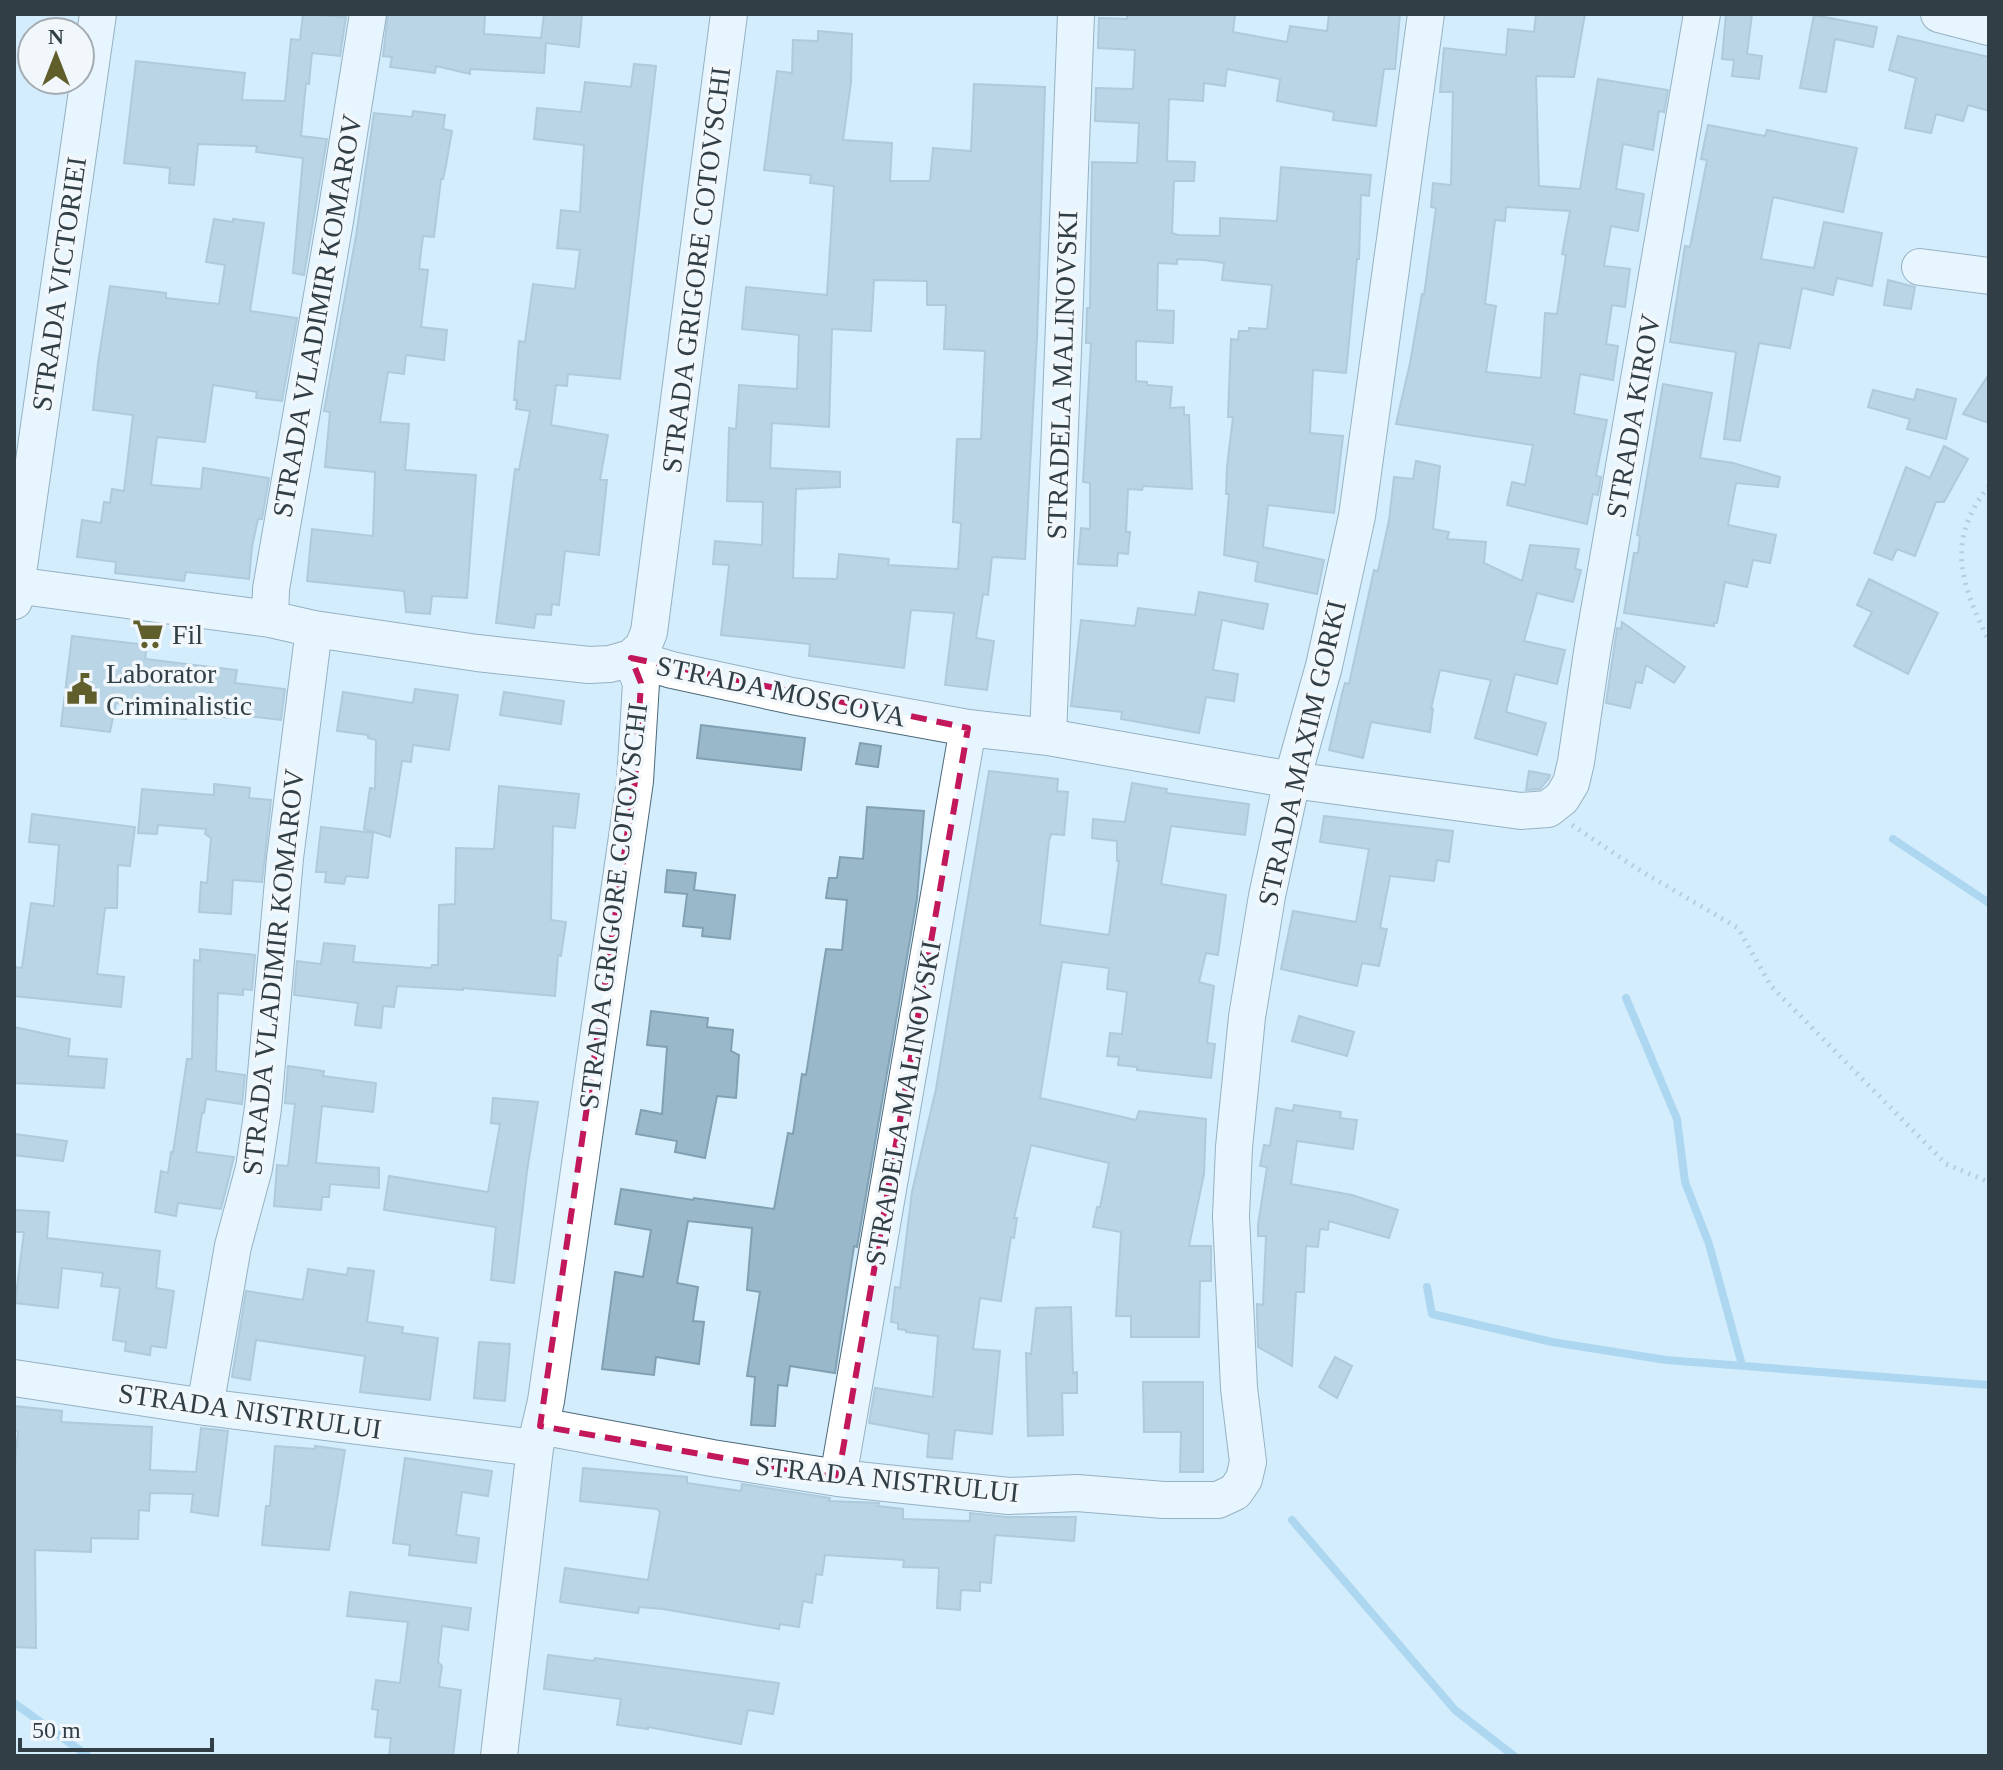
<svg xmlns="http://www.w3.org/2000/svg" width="2003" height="1770" viewBox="0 0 2003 1770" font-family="'Times New Roman',serif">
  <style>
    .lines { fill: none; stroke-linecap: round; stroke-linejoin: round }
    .stream { stroke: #7ebde0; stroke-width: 8 }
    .building { fill: #99b9cb; stroke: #81a0b2; stroke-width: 2; fill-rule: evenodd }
    .minor-casing { stroke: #4c697a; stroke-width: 38 }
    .path { stroke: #92a7b4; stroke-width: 5; stroke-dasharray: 2 6; stroke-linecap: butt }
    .minor { stroke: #fff; stroke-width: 36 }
    .marked { fill: none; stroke: #c2185b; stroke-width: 6; stroke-dasharray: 16 10; stroke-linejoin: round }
    .labels { text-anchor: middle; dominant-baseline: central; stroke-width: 7; stroke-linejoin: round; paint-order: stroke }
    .street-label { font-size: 28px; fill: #313e46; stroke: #f1f7fb }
    .poi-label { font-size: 28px; fill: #313e46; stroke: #f1f7fb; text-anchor: start }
  </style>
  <rect width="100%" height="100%" fill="#d3edfd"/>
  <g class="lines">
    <path class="stream" d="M1893,839L1989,903
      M1626,998L1677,1119L1685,1182L1709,1244L1742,1365
      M1427,1287L1432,1314L1552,1342L1666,1360L1989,1385
      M1292,1520L1455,1710L1514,1756
      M14,1703L88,1756"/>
  </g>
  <path class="building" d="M303,14L346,17L340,56L312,53L309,84L306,83L301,136L327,139L304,275L293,273L303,158L256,152L257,146L198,144L194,185L169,183L170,168L124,163L136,61L245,73L242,100L285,101L291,39L300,40Z
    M388,14H485L484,34L541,38L544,14H582L579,47L546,43L544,73L470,69V74L436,66L435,73L390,67L392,57L383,56Z
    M1127,14H1235L1233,32L1287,42L1290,26L1327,31L1329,14H1400L1395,69H1384L1376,126L1333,120L1334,112L1277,101L1280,79L1227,69L1225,86L1204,83L1203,101L1169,99L1167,161L1195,162L1194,181H1174L1172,233L1178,235L1220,236V218L1277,221L1281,167L1371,175L1369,196L1361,195L1359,259H1357L1346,373L1313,370L1310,433L1343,436L1334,513L1268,505L1263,547L1324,560L1317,594L1255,581L1258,562L1224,555L1229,494H1226L1227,467L1233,417H1228L1231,339L1238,340L1239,331H1249V328L1267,329L1272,285L1222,280L1224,263L1204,260L1177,259V264L1158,263L1157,310L1174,311L1173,343L1136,341V381L1147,382V385L1172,387L1170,408L1184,407V415H1189L1192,489L1143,486L1142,490L1128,489L1126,532H1130L1128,554L1118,553L1117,566L1078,564L1081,528L1090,529V483L1083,482L1091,343H1086L1087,308H1090L1092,162L1137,163L1139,123L1095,121L1096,88L1133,89L1135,50L1098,48L1099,18L1127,19Z
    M1536,14H1585L1574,77L1536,76L1539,186L1580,189L1598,79L1668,90L1664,112L1659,111L1653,150L1623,144L1616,189L1644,194L1638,231L1611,226L1604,266L1630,269L1625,307L1612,305L1606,344L1618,346L1613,380L1580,374L1574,414L1607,420L1596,476L1601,477L1598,495L1593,494L1587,524L1507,505L1512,482L1525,485L1533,445L1396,424L1410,363L1422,294L1424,295L1436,208L1431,207L1433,183L1451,185L1453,92H1440L1444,48L1506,55L1508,29L1534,32ZM1506,207L1570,211L1562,254L1566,255L1557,314L1545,313L1541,378L1486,372L1496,306L1485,304L1495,220L1505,221Z
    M1726,14H1752L1747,54L1762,56L1759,79L1732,76L1734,60L1722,59Z
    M1814,15L1877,27L1873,47L1835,39L1826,92L1800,88Z
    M818,31L852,34L851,82L843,140L892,143L890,181H930L933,148L971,151L974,84L1045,87L1037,338L1025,559L992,557L988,595L983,594L976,638L994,641L987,690L945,685L954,613L911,610L904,668L809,656L810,644L721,635L729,565L713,564L715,541L762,545L763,502L727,501L729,428L736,429L739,385L797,389L799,335L742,329L746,287L827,295L834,186L810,183L811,175L764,170L777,71L792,73L793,40L818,41ZM874,280L927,281V305H946L944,349L985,351L981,439H957L953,522L961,523L958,569L888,565L889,559L839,554L837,579L793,578L796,489L840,487V472L770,468L772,423L829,427L832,329L871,331Z
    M1898,36L1989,57V111L1968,105L1963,121L1936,114L1931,133L1905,128L1916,78L1889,70Z
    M634,64L656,66L620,379L568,374L567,386L556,385L551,425L608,435L600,480H607L599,555L565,551L559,605L552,604L551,615L536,614L534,628L496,623L515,469L519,470L530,411L516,409L517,400H514L519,341L525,342L533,284L575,289L580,250L557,248L561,210L580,212L584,145L534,139L537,108L581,112L585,82L631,87Z
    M413,111L445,115L443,129L452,131L446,165L443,179H441L434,237L423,236L419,269L428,270L421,327L447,330L444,360L406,355L404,374L388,372L380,422L409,424L405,470L476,475L467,598L432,596L430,614L406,612L404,591L307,581L312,529L373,536L375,472L325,467L330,412L324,411L356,236L374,113L412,117Z
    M1708,125L1765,136L1767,130L1857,148L1843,212L1773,197L1761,259L1814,268L1824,222L1882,233L1872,286L1837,278L1833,295L1802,288L1790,348L1759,343L1740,441L1724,439L1736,352L1670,342L1685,246L1690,247L1707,160L1701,159Z
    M214,219L233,222V219L264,223L250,311L297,318L282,401L256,398L257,392L213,385L205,442L157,437L151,485L201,489L203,468L269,478L262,519H258L252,547L249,579L186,572L184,581L115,573L116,562L77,557L82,520L101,523L104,502L110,503L112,489L124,491L133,415L93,410L98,363L110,286L166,293V298L219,304L225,265L206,262Z
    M1888,280L1915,287L1911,309L1884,305Z
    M1989,374V423L1963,414Z
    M1663,384L1712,393L1700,458L1733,463L1780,477L1778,487L1736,483L1728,525L1776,535L1770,563L1753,560L1747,587L1725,582L1717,623H1714V626L1624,613L1634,553H1638L1640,536L1637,535Z
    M1917,389L1956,399L1946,439L1907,429L1910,419L1868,407L1873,390L1914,400Z
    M1944,446L1968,459L1944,502H1936L1915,556L1897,549L1892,560L1874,553L1906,467L1930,478Z
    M1416,461L1440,466L1433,529L1449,532L1447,539L1486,542L1484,563L1522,581L1530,545L1579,549L1575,569L1581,570L1573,602L1537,593L1524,641L1565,650L1557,684L1515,674L1506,712L1546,723L1537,755L1475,738L1491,680L1440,670L1431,709H1433L1430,732L1371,722L1363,758L1329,750L1342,694L1345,683L1349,684L1374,570L1378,571L1389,520L1394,477L1413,479Z
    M1869,579L1938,613L1908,674L1854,646L1872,612L1857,605Z
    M1199,592L1268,604L1263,629L1222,620L1213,670L1238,674L1234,701L1206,697L1199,733L1121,719L1122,712L1071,706L1081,620L1135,626L1138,608L1195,615Z
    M1622,622L1685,667L1674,683L1646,665L1642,683L1636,682L1630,708L1606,703L1617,628L1621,629Z
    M72,636L147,645L145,659L237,670L235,683L285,689L281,720L231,714V718L187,712L186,719L166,717V710L116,703L110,732L61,726Z
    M415,689L458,695L449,750L413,745L411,762L402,761L390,837L364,829L370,788L375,789L376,740L368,738V735L337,731L343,692L413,703Z
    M504,692L564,701L561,724L500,715Z
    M701,725L805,738L801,770L697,758Z
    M860,743L881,746L878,767L856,764Z
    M989,771L1058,779L1057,791L1068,792L1064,835L1051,834L1049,841L1040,925L1109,935L1119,861H1117V841L1092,838L1093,819L1125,822L1132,783L1167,789L1166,793L1249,804L1245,835L1171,826L1161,884L1226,895L1218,955L1206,953L1199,982L1214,986L1207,1043L1215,1044L1211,1078L1137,1070V1067L1118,1065L1119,1057L1107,1056L1110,1033L1122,1034L1127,992L1107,989L1109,968L1062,962L1040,1098L1136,1120L1139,1111L1206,1119L1204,1174L1189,1246H1211V1281H1200L1199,1337H1131V1316H1116L1121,1232L1093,1227L1097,1207H1100L1109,1163L1031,1145L1014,1218H1017L1014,1238L1011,1237L1001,1301L980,1298L973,1349L1000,1351L992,1434L955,1430L952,1459L927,1457L929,1434L869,1423L875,1388L933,1397L938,1336L906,1332V1330L898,1329V1323L891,1322L895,1287L900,1288L912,1192L936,1089Z
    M1529,771L1550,775L1549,778L1540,789L1526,790Z
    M214,784L250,788L249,798L271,800L262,882L233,880L231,914L199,912L201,882L207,883L211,838L205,834L206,829L158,825L157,834L138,833L142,789L214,795Z
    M499,786L579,794L575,828L553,826L551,920L566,922L561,956L558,955L555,996L463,988V990L397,986L394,1007L383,1006L381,1028L355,1025L358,1003L294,995L297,961L321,964L324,943L355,946L353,962L431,968L432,965H438L439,905L455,904L456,848L494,849Z
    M867,807L924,811L917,899L857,1247L854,1246L835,1373L790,1366L787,1386L778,1385L775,1426L751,1425L755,1377L747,1376L760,1292L747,1290L752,1228L688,1221L677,1283L698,1287L693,1321L704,1322L699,1364L656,1357L654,1375L602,1369L615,1272L643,1277L651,1230L615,1224L621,1189L693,1200L694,1198L774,1209L788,1133L793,1134L802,1074L806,1075L826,949L842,950L847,900L826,898L829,878H837L840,857L863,859Z
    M32,814L135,827L130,866L118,865L117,908H105L97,974L124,977L121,1007L14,996V967L22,968L31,903L54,906L59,845L29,842Z
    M1324,816L1453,831L1449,862L1437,860L1434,881L1390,876L1380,928L1387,929L1379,966L1362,963L1357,986L1281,969L1293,911L1356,922L1369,849L1320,842Z
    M321,827L373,833L368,878L346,876L344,884L325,882L326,872H316Z
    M667,870L696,873L694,890L735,895L730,939L702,936L703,928L683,926L687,894L665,892Z
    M200,949L255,955L252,990L243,989V995L218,993L216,1071L245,1075L242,1104L206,1099L204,1113H202L196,1152L234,1157L221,1209L178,1203L176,1216L155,1212L161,1171L168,1173L171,1152L173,1153L187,1059H192L194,960L200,961Z
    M651,1011L708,1018L707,1027L733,1030L731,1051L739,1055L736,1098L717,1096L705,1158L675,1152L677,1141L636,1134L641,1110L662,1114L667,1047L647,1045Z
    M1299,1016L1354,1032L1347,1056L1292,1041Z
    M14,1027L70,1039L68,1056L107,1059L104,1088L14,1083Z
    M288,1066L324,1071L323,1076L376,1083L373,1112L322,1106L316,1163L379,1168V1188L330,1184L329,1197H322L321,1210L274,1206L277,1165L288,1166L295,1104L285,1103Z
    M493,1098L538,1102L527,1171L514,1283L491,1280L496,1227L384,1210L389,1176L488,1192L500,1124L491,1123Z
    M1294,1105L1341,1112L1340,1118L1357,1120L1353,1149L1297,1141L1291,1184L1352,1195L1398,1210L1389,1238L1329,1221L1328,1230L1320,1229L1318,1247L1306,1246L1304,1292H1296L1292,1366L1258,1347L1257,1315V1304L1263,1305L1266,1236H1258V1225L1267,1167L1260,1166L1264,1145L1270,1146L1276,1108L1293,1111Z
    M15,1134L67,1141L63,1161L14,1155Z
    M14,1210L49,1212L47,1238L160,1251L156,1288L174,1291L166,1348L151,1346L150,1355L125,1351L126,1342L113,1340L120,1288L101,1286L103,1273L62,1268L58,1308L15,1303L24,1232H14Z
    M348,1268L374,1271L367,1322L403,1327L402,1333L438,1338L430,1400L360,1392L365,1356L256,1340L250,1380L232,1377L246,1291L303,1300L308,1269L347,1275Z
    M1071,1307L1073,1373L1077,1372V1393H1062L1063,1435L1028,1436L1026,1353L1031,1354L1036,1308Z
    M479,1342L510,1344L505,1401L474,1398Z
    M1335,1357L1352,1366L1337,1398L1319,1387Z
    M1143,1382H1203V1472H1180L1181,1432H1144Z
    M14,1406L62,1411L61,1422L152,1427L150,1470L196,1472L201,1428L228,1431L218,1516L191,1512L193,1494L150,1493L149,1511L139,1510L138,1539L91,1538V1552L35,1550L36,1648L14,1647V1476L18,1431L14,1430Z
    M275,1446L315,1449V1446L345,1450L329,1550L262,1545L266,1506H270Z
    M405,1458L492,1471L488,1496L462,1492L456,1535L479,1538L476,1563L409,1555L410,1545L393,1543Z
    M583,1468L687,1477V1483L741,1491L742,1484L830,1498L829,1501L879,1503L878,1506L903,1509V1519L970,1521V1513L1007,1517H1076L1074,1541L995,1535L991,1583L980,1582V1591L961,1590L960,1610L937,1608L939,1568L903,1567L904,1560L825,1555L822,1575L816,1574L812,1603L803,1601L799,1627L780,1624L779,1629L663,1609L639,1607L638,1613L560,1602L565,1568L648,1580L660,1512L657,1509L580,1501Z
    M350,1592L471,1608L468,1630L442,1626L438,1662L442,1666L439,1687L461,1690L453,1756H389L391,1738L375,1737L378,1710L372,1709L376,1680L400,1683L408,1622L347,1616Z
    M548,1655L594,1661L595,1658L779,1683L773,1714L748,1710L741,1744L648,1727V1729L617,1725L621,1699L544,1689Z"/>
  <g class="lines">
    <defs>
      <path id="minor" d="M1939,14L1989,27
        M1920,267L1989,276
        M14,585L270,619L314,629L477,653L589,665L610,664L631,658L672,670L792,696L968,728L1048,737L1292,780L1521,811L1548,809L1562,798L1571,783L1576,762L1592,652L1702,14
        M14,601L98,14
        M270,619L271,589L335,221L368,14
        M631,658L643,647L649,632L729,14
        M1048,737L1076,14
        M14,1378L205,1407L535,1448
        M205,1407L233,1246L254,1168L263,1108L285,858L314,629
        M540,1426L712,1458L838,1478L1009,1496L1077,1493L1164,1500H1218L1235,1492L1244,1479L1248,1462L1239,1388L1231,1216L1234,1147L1247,1017L1267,896L1292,780L1324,666L1357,516L1426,14
        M838,1478L968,728
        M499,1756L535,1448L546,1401L635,781L641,683L631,658"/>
    </defs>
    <use href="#minor" class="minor-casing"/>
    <path class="path" d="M1989,486C1945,540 1961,585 1989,641
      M1572,825L1636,868L1738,928L1771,986L1946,1164L1989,1182"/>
    <use href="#minor" class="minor"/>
  </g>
  <path d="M0 0H2003V1770H0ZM631,658L968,728L838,1478L540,1426L635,781L641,683Z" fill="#d3edfd" fill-opacity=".55" fill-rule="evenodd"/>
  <path class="marked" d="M631,658L968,728L838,1478L540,1426L635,781L641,683Z"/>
  <defs>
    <symbol id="supermarket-bare" viewBox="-9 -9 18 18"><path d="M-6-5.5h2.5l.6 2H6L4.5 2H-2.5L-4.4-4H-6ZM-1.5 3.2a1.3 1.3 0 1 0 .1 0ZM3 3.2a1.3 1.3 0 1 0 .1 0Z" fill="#605f2c" stroke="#f1f7fb" stroke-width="2.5" paint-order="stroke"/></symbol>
    <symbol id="civic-bare" viewBox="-9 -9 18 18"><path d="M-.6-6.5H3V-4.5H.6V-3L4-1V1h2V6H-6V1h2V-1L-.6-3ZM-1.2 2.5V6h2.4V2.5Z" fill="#605f2c" stroke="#f1f7fb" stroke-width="2.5" paint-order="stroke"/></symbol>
  </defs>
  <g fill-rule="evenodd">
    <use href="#supermarket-bare" x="126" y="612" width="44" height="44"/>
    <use href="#civic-bare" x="60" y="667" width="44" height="44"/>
  </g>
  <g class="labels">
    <g class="street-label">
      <text transform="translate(696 270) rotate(-83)">STRADA GRIGORE COTOVSCHI</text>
      <text transform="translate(59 284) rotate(-82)">STRADA VICTORIEI</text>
      <text transform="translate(317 316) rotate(-80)">STRADA VLADIMIR KOMAROV</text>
      <text transform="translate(1062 375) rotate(-88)">STRADELA MALINOVSKI</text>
      <text transform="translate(1633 416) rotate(-80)">STRADA KIROV</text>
      <text transform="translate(781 691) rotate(12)">STRADA MOSCOVA</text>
      <text transform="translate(1302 753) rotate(-77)">STRADA MAXIM GORKI</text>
      <text transform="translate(613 906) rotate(-83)">STRADA GRIGORE COTOVSCHI</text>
      <text transform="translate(273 972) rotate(-84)">STRADA VLADIMIR KOMAROV</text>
      <text transform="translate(903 1103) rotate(-80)">STRADELA MALINOVSKI</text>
      <text transform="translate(250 1411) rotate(8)">STRADA NISTRULUI</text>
      <text transform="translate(887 1479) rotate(6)">STRADA NISTRULUI</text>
    </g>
    <g class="poi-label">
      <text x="172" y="634">Fil</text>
      <text x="106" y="673">Laborator<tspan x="106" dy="32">Criminalistic</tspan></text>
    </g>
  </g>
  <rect width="2003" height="1770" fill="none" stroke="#313e46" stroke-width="32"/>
  <g transform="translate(56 56)"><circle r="38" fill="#f1f7fb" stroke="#a4adb3" stroke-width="2"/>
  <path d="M0-6L14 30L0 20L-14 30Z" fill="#605f2c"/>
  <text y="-12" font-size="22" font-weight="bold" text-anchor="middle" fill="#313e46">N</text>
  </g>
  <path d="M20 1738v12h192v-12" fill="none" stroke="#313e46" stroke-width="4"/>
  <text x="32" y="1738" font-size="24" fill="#313e46" stroke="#f1f7fb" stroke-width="6" paint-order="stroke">50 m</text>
</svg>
